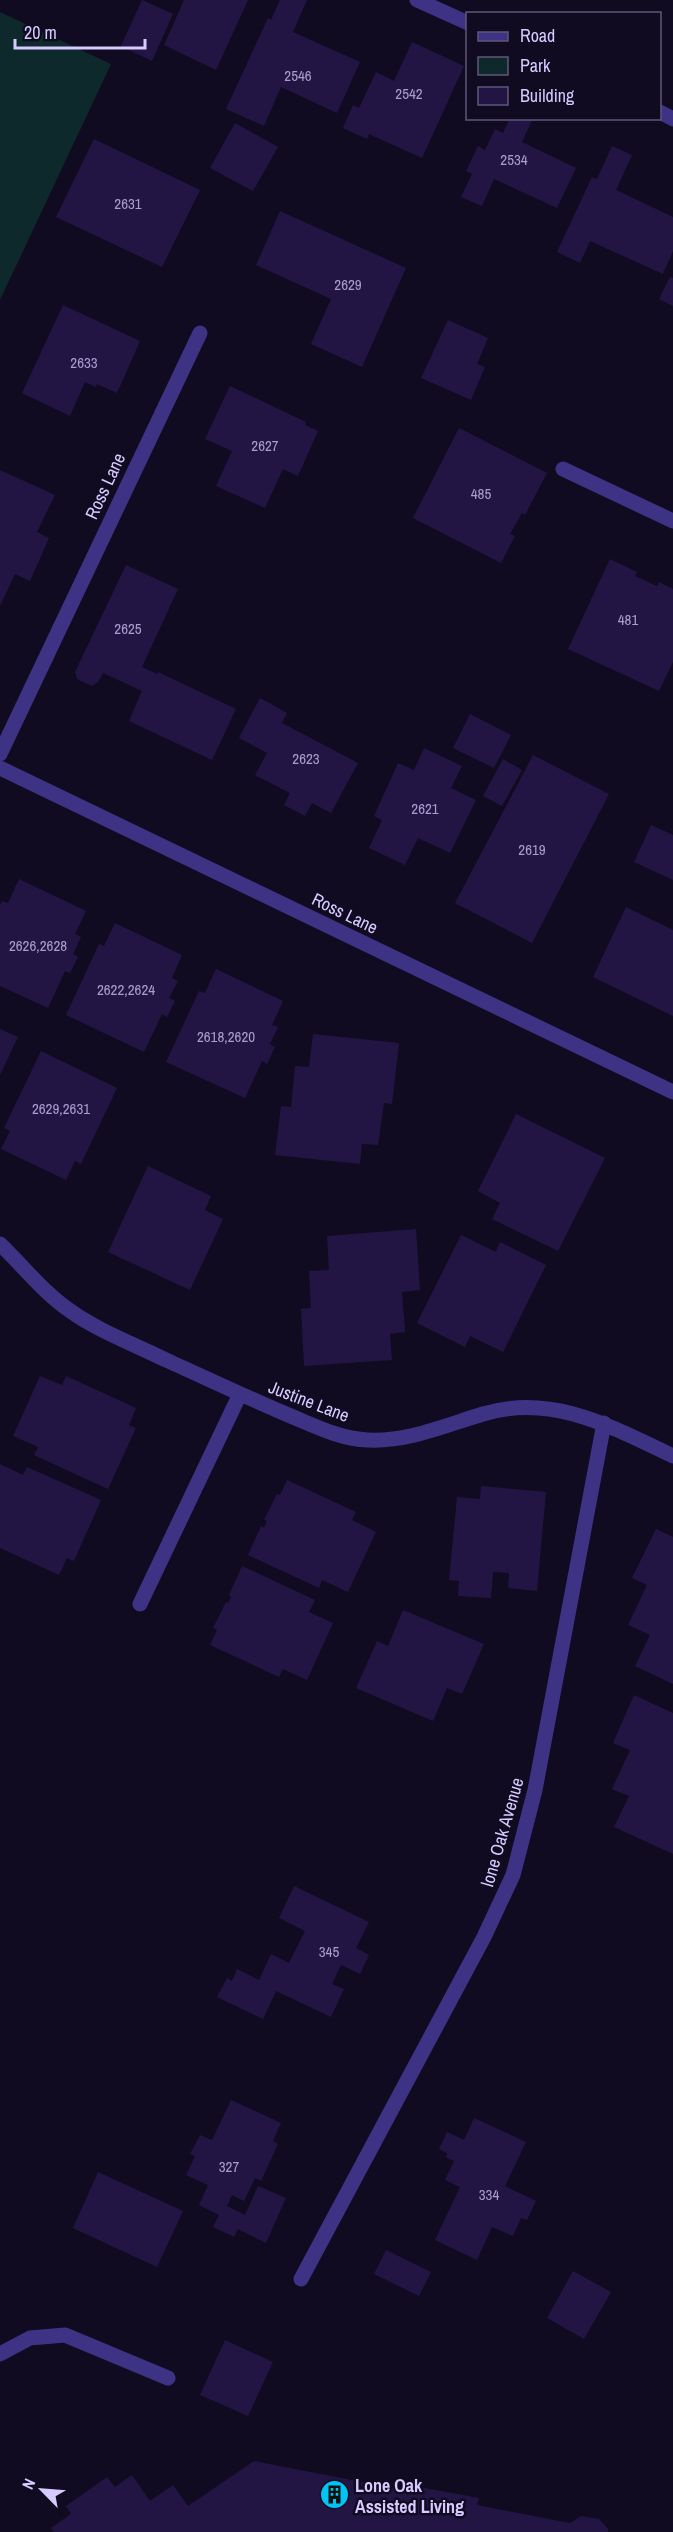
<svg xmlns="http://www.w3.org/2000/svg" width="673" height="2532" viewBox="0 0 673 2532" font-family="'Archivo Narrow',sans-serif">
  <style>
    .green { fill: #0d292b }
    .building { fill: #231543 }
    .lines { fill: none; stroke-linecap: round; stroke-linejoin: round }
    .lane { stroke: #3d3284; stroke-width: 15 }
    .street { stroke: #3d3284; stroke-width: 15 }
    .labels { text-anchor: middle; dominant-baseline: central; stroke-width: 5; stroke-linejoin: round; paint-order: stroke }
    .number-label { font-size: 15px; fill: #a99dd0 }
    .street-label { font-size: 18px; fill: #d6caff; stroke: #110b21 }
    .poi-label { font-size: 18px; font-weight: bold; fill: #d6caff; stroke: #110b21; text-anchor: start }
  </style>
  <rect width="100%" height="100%" fill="#110b21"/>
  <path class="green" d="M0,12L111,64L0,300Z"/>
  <path class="building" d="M142,0L173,14L152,61L121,46Z
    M184,0H248L216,70L164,45Z
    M280,0H307L293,32L360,62L337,113L281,87L264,126L226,109L268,18L271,20Z
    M412,42L464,66L422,158L369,134L367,139L343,128L353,105L359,108L376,72L394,81Z
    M510,118H533L522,142L576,168L557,208L494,179L482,206L461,197L472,174L466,171L478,146L485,150L495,129L503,133Z
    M235,123L278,147L253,191L210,168Z
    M94,139L200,190L162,267L56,217Z
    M612,146L632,155L616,190L673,217V251L663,274L590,241L580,263L557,252L592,177L597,179Z
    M280,211L406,268L362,367L311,344L331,299L256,265Z
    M670,277L673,278V306L659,299Z
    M63,305L140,341L117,393L97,384L96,387L85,382L70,416L22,393Z
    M448,320L488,338L477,364L485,367L471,400L421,378Z
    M230,386L306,422L305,425L318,431L298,476L283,469L265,508L216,486L232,451L205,439Z
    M459,428L547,473L525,515L522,513L510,534L515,536L501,563L413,518Z
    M0,470L55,495L37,532L49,538L30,581L15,574L0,606Z
    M610,559L637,572L635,576L657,586L659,582L673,589V662L659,691L568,649Z
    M126,565L178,589L142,667L157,674L158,672L236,709L212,760L129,721L142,691L103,673L98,682L92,686L77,679L75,672Z
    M260,698L287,713L282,723L358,763L331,813L312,803L305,816L284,805L290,793L255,775L267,753L239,738Z
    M470,714L511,735L494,768L453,748Z
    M424,748L462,766L451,788L476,800L450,853L418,838L405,865L369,848L382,820L374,816L398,763L414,770Z
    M533,755L609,794L532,943L455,903Z
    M503,759L522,770L502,806L483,796Z
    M651,825L673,835V880L634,862Z
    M19,879L86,911L75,934L81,937L73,954L78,957L70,973L65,971L48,1008L0,986V905L2,901L8,903Z
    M626,907L673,930V1016L593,977Z
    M115,923L182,955L172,978L178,981L169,998L175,1001L167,1017L162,1014L144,1052L66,1015L99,944L104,946Z
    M216,969L283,1001L272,1025L278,1027L270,1044L275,1047L267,1064L262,1061L245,1098L166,1062L199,991L205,993Z
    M0,1029L18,1037L0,1075Z
    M313,1034L399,1043L392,1104L384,1103L378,1145L362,1144L360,1164L275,1155L281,1106L291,1107L295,1066L309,1067Z
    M41,1051L117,1088L81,1164L75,1161L66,1180L1,1149L10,1131L4,1128Z
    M516,1114L605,1158L558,1251L492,1219L500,1203L478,1191Z
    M148,1166L211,1196L205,1210L223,1219L190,1290L108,1252Z
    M416,1229L420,1290L402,1292L405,1332L390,1334L392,1360L304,1366L301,1309L311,1308L309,1271L329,1270L327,1236Z
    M461,1235L496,1252L500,1242L546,1265L503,1352L470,1336L465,1347L417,1323Z
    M40,1376L62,1385L66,1376L136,1408L129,1425L136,1428L108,1489L34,1455L38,1447L13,1436Z
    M0,1464L23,1475L27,1467L101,1500L74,1561L67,1558L59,1575L0,1548Z
    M287,1480L356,1512L352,1520L376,1532L348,1592L322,1580L319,1588L248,1555L261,1526L264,1528L267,1521L264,1520L277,1494L280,1495Z
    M481,1486L546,1492L537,1591L508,1588L509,1573L493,1572L491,1598L458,1596L459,1581L449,1580L457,1497L480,1499Z
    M656,1529L673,1537V1684L635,1666L650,1635L628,1625L647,1585L632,1578Z
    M242,1566L315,1600L309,1612L333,1623L307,1680L283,1669L279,1677L210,1645L217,1630L213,1628L226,1602L228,1603L231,1597L229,1595Z
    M403,1610L484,1644L462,1694L447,1688L433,1721L356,1688L377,1641L388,1646Z
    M634,1695L673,1713V1854L614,1827L629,1796L612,1789L630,1750L613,1743Z
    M294,1886L369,1922L356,1948L369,1955L360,1974L341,1965L332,1984L344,1989L331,2017L276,1991L263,2019L217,1997L227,1978L232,1981L237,1969L259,1980L271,1954L289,1963L305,1931L279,1918Z
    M231,2100L281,2123L273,2141L278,2144L261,2181L255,2178L244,2201L232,2195L227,2206L245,2215L258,2186L286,2198L266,2243L238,2229L234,2237L213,2227L219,2215L199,2205L208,2185L186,2175L195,2156L190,2154L200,2135L212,2140Z
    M474,2118L526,2142L505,2186L536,2201L527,2220L521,2218L513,2236L492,2227L477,2260L435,2240L460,2187L445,2180L454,2161L446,2157L447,2153L439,2149L447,2132L464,2140Z
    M98,2172L183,2211L157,2267L73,2228Z
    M386,2250L431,2272L419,2296L374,2274Z
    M573,2271L611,2292L584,2339L547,2318Z
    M225,2340L273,2362L248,2416L200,2395Z
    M254,2461L413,2492L414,2486L479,2498L477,2505L570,2523L581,2516L599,2519L608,2529V2532H54L51,2528L71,2514L66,2506L107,2477L115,2487L132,2475L150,2501L173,2485L188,2506Z"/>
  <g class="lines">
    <path class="lane" d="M0,2354L30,2338L65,2335L168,2378"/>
    <path class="street" d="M417,0L468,23
      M660,112L673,119
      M563,469L673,521
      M0,754L200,333
      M0,768L673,1092
      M0,1244C23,1266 43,1292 69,1310C98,1331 134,1344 166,1360C206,1378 246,1397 286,1414C313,1425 339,1439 368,1440C408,1442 446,1425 483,1414C552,1393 612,1427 673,1456
      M140,1604L240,1394
      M301,2279L484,1937L513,1875L535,1790L604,1423"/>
  </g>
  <defs>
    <symbol id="building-disc" viewBox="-11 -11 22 22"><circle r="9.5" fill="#00c4f5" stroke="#110b21"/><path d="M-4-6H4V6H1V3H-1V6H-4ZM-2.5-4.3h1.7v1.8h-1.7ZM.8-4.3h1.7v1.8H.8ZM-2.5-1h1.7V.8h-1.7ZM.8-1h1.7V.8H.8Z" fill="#111"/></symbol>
  </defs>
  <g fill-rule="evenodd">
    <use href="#building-disc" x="318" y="2478" width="33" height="33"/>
  </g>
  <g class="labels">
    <g class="number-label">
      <text x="298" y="75">2546</text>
      <text x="409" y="93">2542</text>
      <text x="514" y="159">2534</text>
      <text x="128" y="203">2631</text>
      <text x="348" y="284">2629</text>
      <text x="84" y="362">2633</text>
      <text x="265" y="445">2627</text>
      <text x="481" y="493">485</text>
      <text x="628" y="619">481</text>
      <text x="128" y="628">2625</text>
      <text x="306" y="758">2623</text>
      <text x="425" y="808">2621</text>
      <text x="532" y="849">2619</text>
      <text x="38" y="945">2626,2628</text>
      <text x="126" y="989">2622,2624</text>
      <text x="226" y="1036">2618,2620</text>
      <text x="61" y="1108">2629,2631</text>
      <text x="329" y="1951">345</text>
      <text x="229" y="2166">327</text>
      <text x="489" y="2194">334</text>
    </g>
    <g class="street-label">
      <text transform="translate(105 486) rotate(-65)">Ross Lane</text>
      <text transform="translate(345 913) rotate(26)">Ross Lane</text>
      <text transform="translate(309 1401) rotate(21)">Justine Lane</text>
      <text transform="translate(502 1832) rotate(-74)">lone Oak Avenue</text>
    </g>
    <g class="poi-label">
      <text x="355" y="2485">Lone Oak<tspan x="355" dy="21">Assisted Living</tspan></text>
    </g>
  </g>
  <rect x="466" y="12" width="195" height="108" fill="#110b21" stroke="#60577a" stroke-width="1.5"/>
  <rect x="478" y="32" width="30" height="9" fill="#3d3284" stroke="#60577a" stroke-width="1.5"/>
  <text x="520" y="42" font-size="18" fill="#d6caff">Road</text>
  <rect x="478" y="57" width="30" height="18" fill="#0d292b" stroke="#60577a" stroke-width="1.5"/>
  <text x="520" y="72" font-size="18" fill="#d6caff">Park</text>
  <rect x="478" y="87" width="30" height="18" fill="#231543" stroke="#60577a" stroke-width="1.5"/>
  <text x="520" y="102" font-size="18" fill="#d6caff">Building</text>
  <g transform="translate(42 2490) rotate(295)" stroke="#110b21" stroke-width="4.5" paint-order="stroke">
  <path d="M0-4.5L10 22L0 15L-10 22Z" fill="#d6caff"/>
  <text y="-9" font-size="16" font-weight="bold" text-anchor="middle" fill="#d6caff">N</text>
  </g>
  <path d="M15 39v9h130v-9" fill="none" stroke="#d6caff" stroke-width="3"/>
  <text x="24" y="39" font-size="18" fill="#d6caff" stroke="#110b21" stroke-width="4.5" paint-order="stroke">20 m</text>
</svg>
